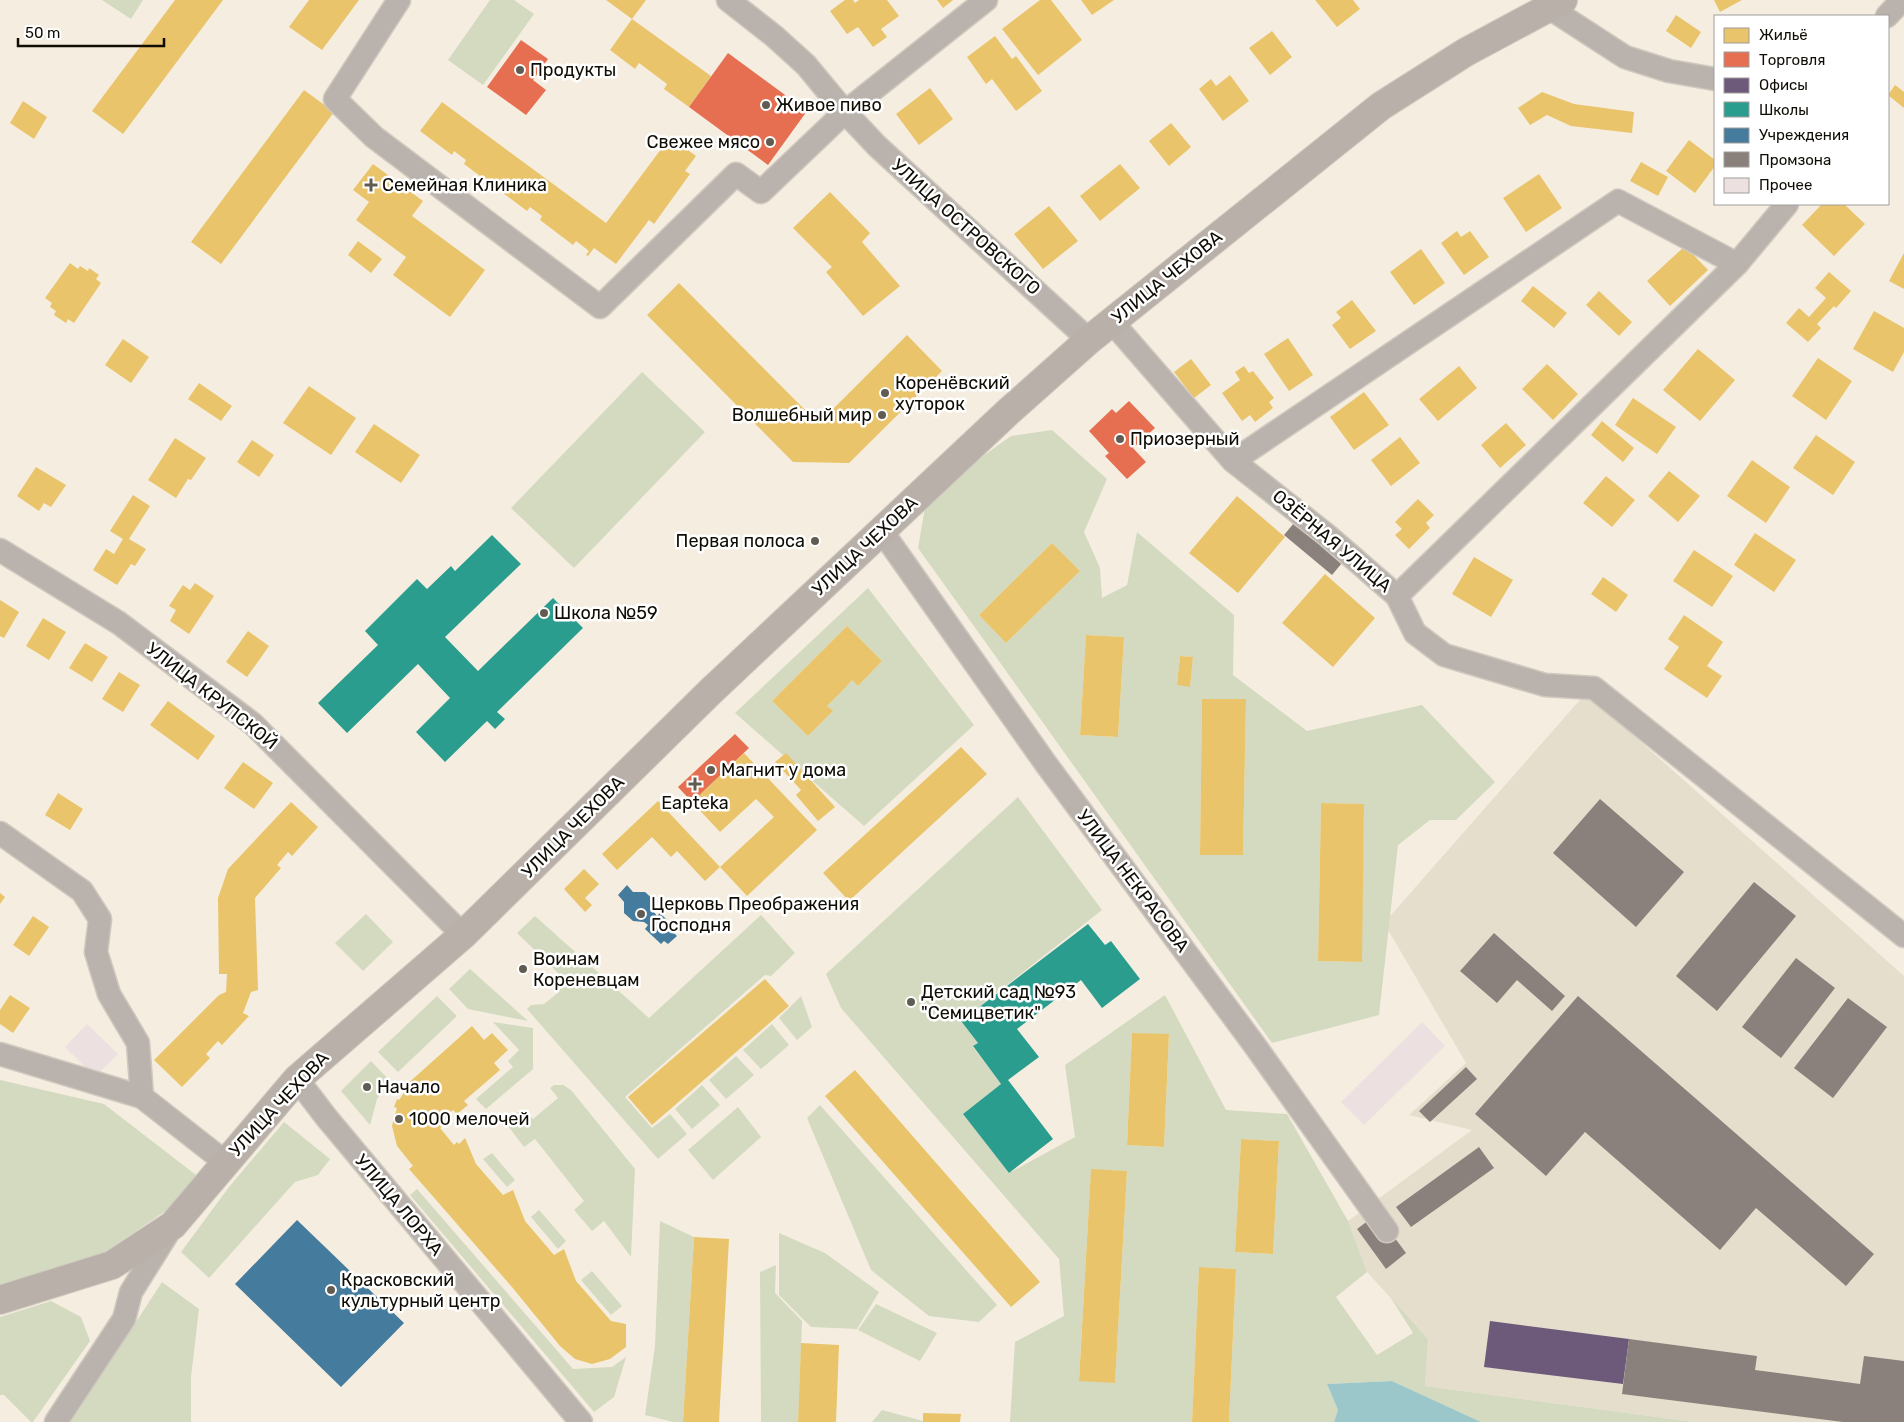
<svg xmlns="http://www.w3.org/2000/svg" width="1904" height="1422" viewBox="0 0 1904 1422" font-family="Rubik,sans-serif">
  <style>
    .industrial { fill: #e5decc }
    .green { fill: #d3dac0; fill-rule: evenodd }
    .water { fill: #9bc6ca }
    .homes { fill: #e9c46a }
    .shops { fill: #e76f51 }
    .offices { fill: #6d597a }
    .schools { fill: #2a9d8f }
    .public { fill: #457b9d }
    .industry { fill: #8a817c }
    .building { fill: #ece0e0 }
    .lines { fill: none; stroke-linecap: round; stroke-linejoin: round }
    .minor-casing { stroke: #cfc9bf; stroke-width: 25 }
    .secondary-casing { stroke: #cfc9bf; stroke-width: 30 }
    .minor { stroke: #bab2ac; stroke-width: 22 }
    .secondary { stroke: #b9b0a9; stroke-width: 28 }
    .poi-dot { fill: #605c52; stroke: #fff; stroke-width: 2 }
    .labels { text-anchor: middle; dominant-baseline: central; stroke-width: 5; stroke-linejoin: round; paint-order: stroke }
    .poi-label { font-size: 18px; fill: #100d05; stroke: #fff; text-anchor: start }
    .street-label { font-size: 18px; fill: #100d05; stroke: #fff }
  </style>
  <rect width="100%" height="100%" fill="#f5eee0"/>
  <path class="industrial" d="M1586,693L1904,976V1422H1694L1425,1386L1428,1339L1367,1272L1348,1221L1472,1130L1409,1115L1466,1063L1384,923Z"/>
  <path class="green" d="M102,0H143L131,19Z
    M490,0H514L534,14L483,85L448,60Z
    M642,372L705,432L574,568L511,508Z
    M1052,430L1107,479L1084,532L1100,568L1102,598L1127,585L1137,532L1234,615L1233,675L1307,731L1422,705L1495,782L1456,820H1430L1398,845L1379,1015L1272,1043L918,548L927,496L1011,436ZM1052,543L1080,571L1006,643L979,615ZM1086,635L1124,637L1118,737L1080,735ZM1180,656L1193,657L1190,686L1177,685ZM1202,699H1246L1243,855H1200ZM1321,803L1364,804L1361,962L1318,961Z
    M868,588L974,725L864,826L735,713ZM847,626L882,661L858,686L852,680L827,706L832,712L808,736L772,701Z
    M1018,797L1102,910L961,1021L978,1043L973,1047L1001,1084L963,1114L1009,1173L1075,1137L1065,1065L1165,995L1226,1110L1287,1114L1348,1221L1367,1272L1336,1297L1377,1355L1413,1333L1391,1298L1428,1339L1425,1386L1694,1422H1481L1392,1381L1327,1384L1338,1410L1334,1422H1229L1236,1269L1199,1267L1192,1422H1010L1015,1342L1064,1316L1059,1259L841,1008L826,974ZM1132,1033L1169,1035L1164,1147L1127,1145ZM1241,1139L1279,1141L1273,1254L1235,1252ZM1091,1170L1127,1171L1115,1383L1079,1380Z
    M366,914L393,942L363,971L335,943Z
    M761,915L795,953L771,976L765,975L625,1097L652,1128L670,1114L687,1134L658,1159L527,1009L531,1005L544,1004L559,992V974L517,933L535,916L649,1018Z
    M470,969L528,1021L468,1009L449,989Z
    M437,996L457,1016L398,1072L378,1052Z
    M801,996L812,1027L797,1040L779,1018Z
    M493,1022L533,1028V1069L486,1109L476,1099L513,1067L508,1061L519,1050Z
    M772,1024L789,1045L761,1069L743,1050Z
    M736,1056L754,1075L726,1099L709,1080Z
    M371,1061L390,1081L377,1099L370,1125L341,1091Z
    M0,1080L104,1104L196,1175L170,1208L99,1256L0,1285Z
    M554,1085H563L571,1090L635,1169L631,1257L604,1221L592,1231L574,1210L584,1201L535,1139L524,1147L505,1122C518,1111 519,1108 533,1119L558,1098L550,1088Z
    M702,1085L720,1105L692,1129L675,1109Z
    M820,1105L997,1305L979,1322L929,1316L871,1270L807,1118Z
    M738,1107L761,1137L713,1180L688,1150Z
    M284,1122L330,1159L318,1175L295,1182L209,1278L181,1252L229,1187Z
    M492,1153L515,1180L507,1187L483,1159Z
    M417,1189L573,1369L612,1367L626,1357L614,1397L594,1412L410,1195Z
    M539,1210L566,1241L558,1249L531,1217Z
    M660,1221L694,1237L683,1422H673L645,1415L655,1346Z
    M779,1233L825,1253L879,1292L857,1329L811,1327L779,1295Z
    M776,1265L775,1293L802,1321L798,1422H761L760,1272Z
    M592,1271L622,1306L611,1315L581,1280Z
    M162,1282L199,1309L191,1377V1422H71Z
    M51,1301L81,1317L90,1341L33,1422H31L4,1395H0V1317Z
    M876,1304L937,1333L920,1361L858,1330Z
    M882,1410L923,1421V1422H872Z"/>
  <path class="water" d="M1392,1381L1481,1422H1334L1338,1410L1327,1384Z"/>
  <path class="homes" d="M175,0H223L123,134L92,111Z
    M309,0H359L322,50L289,27Z
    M606,0H646L632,19Z
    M845,0H853L855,3L859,0H887L899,16L881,29L887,37L873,47L858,27L847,34L830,11Z
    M937,0H953L943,8Z
    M1040,0H1051L1082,40L1038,75L1002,29Z
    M1081,0H1114L1092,15Z
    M1315,0H1353L1360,9L1337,27Z
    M1714,0H1742L1720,12Z
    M1676,15L1701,32L1691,48L1666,31Z
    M632,19L711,76L689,107L664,89L667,84L639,63L635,69L610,50Z
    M1272,31L1292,57L1270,75L1249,48Z
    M995,36L1012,59L1016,56L1042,91L1016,111L992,79L986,84L967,57Z
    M1230,75L1249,101L1223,121L1199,89L1211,79L1216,86Z
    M1895,85L1904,92V108L1888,95Z
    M930,88L953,119L919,145L896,114Z
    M304,90L334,112L221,264L191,242Z
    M1542,92L1574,104L1634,112L1632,133L1571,126L1547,115L1530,125L1518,108Z
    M23,101L47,117L34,139L10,123Z
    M442,102L606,223L670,137L696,156L685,171L690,174L654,224L649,220L616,264L594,248L588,256L586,255L589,251L576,241L573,245L540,220L542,216L530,207L527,211L464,164L466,160L454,151L452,155L420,131Z
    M1171,123L1191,147L1169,166L1149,141Z
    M1689,140L1715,160V166L1695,193L1666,171Z
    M1641,162L1668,177L1658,196L1630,181Z
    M373,164L423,201L412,216L485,270L450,317L393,275L406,257L356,220L369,202L353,190Z
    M1120,164L1140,188L1100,221L1080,196Z
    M1539,174L1562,208L1526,232L1503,198Z
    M830,192L870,233L862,242L900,286L863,316L826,272L832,267L793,228Z
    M1822,204H1844L1865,224L1834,256L1802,225Z
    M1049,206L1078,241L1043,269L1014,234Z
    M1457,231L1461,237L1470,231L1489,257L1464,275L1441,243Z
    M358,241L382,259L371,273L348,255Z
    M1685,246L1708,270L1670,306L1647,281Z
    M1421,249L1445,283L1414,305L1390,272Z
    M1904,253V289L1889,281Z
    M70,263L78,269L80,266L88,271L89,268L99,275L96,279L101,283L74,323L68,319L66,323L54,315L56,311L50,307L52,303L45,298Z
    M1829,272L1851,291L1836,308L1834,306L1817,324L1821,328L1808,342L1786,323L1799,308L1809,317L1826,298L1815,288Z
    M679,283L810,415H827L907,335L942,371L849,463L793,462L647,315Z
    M1533,286L1567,313L1554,328L1521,301Z
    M1599,291L1632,322L1619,336L1586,305Z
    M1352,300L1376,331L1350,349L1332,325L1341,318L1336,312Z
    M1874,311L1904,328V352L1893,372L1853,349Z
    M1288,338L1313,375L1289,391L1264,354Z
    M123,339L149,357L131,383L105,365Z
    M1698,349L1735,380L1700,421L1663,390Z
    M1818,358L1852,381L1826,420L1792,396Z
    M1191,359L1211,385L1194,398L1174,372Z
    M1547,364L1578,394L1553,420L1522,389Z
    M1244,366L1249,373L1253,371L1274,398L1269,402L1273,408L1255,422L1250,415L1242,421L1222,393L1240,380L1235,372Z
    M1459,366L1477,388L1438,421L1419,399Z
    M199,383L232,406L221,421L188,399Z
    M309,386L356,418L331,455L283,423Z
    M1364,392L1389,425L1354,450L1330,417Z
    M1633,398L1676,427L1657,454L1615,425Z
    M1602,421L1634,448L1623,462L1591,435Z
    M1506,423L1526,445L1500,468L1481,445Z
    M374,424L420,455L401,483L355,452Z
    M1816,435L1855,462L1833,495L1793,468Z
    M1400,437L1420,463L1391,486L1371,460Z
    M175,438L206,458L191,480L188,479L176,498L148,480Z
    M252,440L274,455L259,477L237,462Z
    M1752,460L1790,487L1766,523L1727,496Z
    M36,467L66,485L51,507L44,503L39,511L17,496Z
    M1669,471L1700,496L1678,522L1648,496Z
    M1606,476L1635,500L1612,527L1583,503Z
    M133,495L150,506L129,539L146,549L135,566L131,564L117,585L93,570L106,549L114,554L123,539L110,531Z
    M1237,496L1285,537L1238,593L1189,553Z
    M1418,499L1434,515L1426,523L1430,528L1409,549L1395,535L1402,529L1395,522Z
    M1755,533L1796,560L1774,592L1734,565Z
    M1052,543L1080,571L1006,643L979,615Z
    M1694,550L1733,576L1712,607L1673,581Z
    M1474,557L1513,580L1491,617L1452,594Z
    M1325,574L1375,618L1333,667L1282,623Z
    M1603,577L1628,595L1616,612L1591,594Z
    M195,583L214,596L189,634L170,621L176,610L169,606L183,585L190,590Z
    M0,600L19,612L4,638L0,636Z
    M1684,615L1723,642L1707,666L1722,676L1707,698L1664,669L1679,647L1668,639Z
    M43,618L66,632L49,660L26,646Z
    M847,626L882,661L858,686L852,680L844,689L827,706L833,711L808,736L772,701Z
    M248,631L269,646L247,677L226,662Z
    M1086,635L1124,637L1118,737L1080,735Z
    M85,643L108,657L92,682L69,668Z
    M1180,656L1193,657L1190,687L1177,685Z
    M119,672L140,685L123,712L102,699Z
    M1202,699H1246L1243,855H1200Z
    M168,701L215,736L198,760L150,725Z
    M961,747L987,774L849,901L823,873Z
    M744,753L817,830L747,896L720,867L774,817L756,799L720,832L692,802Z
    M786,753L835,807L818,821L796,795L801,790L775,762Z
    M243,762L273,783L254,809L224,788Z
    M58,793L83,809L70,830L45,815Z
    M658,801L720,867L705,881L677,851L671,857L652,837L617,870L602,854Z
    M291,802L318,827L292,856L288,852L277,865L281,868L255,898L258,990L251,992L243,1013L249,1016L222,1045L218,1041L206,1054L210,1058L182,1087L154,1060L219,995L226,992L227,974H219L218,898L228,869Z
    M1321,803L1364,804L1362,962L1318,961Z
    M584,869L599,884L585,898L592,905L585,912L564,889Z
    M0,893L5,897L0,904Z
    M33,916L49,927L29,956L13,945Z
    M765,979L789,1006L652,1125L628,1097Z
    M10,995L30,1008L13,1033L0,1024V1010Z
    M472,1026L484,1040L492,1033L508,1050L494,1063L500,1070L464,1101L468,1105L457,1114L453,1110L448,1114L452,1118L440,1128L454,1145L457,1142L459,1144L465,1138L476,1164L503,1195L513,1190L525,1221L554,1255L564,1249L576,1281L611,1321L626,1324V1347L610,1359L592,1364L575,1359L560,1346L512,1287L409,1169L413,1166L397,1146L392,1126L397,1108L394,1107L397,1099L399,1100L406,1090L404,1087Z
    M1132,1033L1169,1034L1164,1147L1127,1145Z
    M855,1070L1040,1282L1011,1307L825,1096Z
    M1241,1139L1279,1141L1273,1254L1235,1252Z
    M1091,1169L1127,1171L1115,1383L1079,1381Z
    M694,1237L729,1239L719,1422H683Z
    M1199,1267L1236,1269L1229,1422H1192Z
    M801,1343L839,1345L836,1422H798Z
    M923,1413L961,1414L960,1422H923Z"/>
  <path class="shops" d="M521,40L548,59L533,80L546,90L526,115L487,87Z
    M728,53L807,111L768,165L689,107Z
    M1129,401L1155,428L1133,448L1146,462L1127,479L1105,456L1109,453L1089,431L1112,409L1116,413Z
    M735,734L749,748L692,802L678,787Z"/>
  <path class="offices" d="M1490,1321L1629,1339L1623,1384L1484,1367Z"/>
  <path class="schools" d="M492,535L521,564L445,637L478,671L553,598L583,628L497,712L505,719L495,729L487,721L445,762L416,732L450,698L418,664L347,733L318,703L378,645L365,631L417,579L427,589L451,566L455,571Z
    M1088,924L1105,945L1111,941L1140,979L1102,1008L1081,980L1017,1029L1039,1057L1008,1080L1053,1139L1009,1173L963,1114L1001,1084L973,1046L978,1043L961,1021Z"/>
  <path class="public" d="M627,885L633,892H645L654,900V912L657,916L660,913L676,929L673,932L677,936L668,944L664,941L661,944L645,929L648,925L644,922L633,921L624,913V902L618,895Z
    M297,1220L404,1323L341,1387L235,1284Z"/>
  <path class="industry" d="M1294,523L1342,563L1332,575L1284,535Z
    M1600,799L1684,872L1636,927L1553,853Z
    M1754,882L1796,916L1717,1011L1676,976Z
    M1494,933L1565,996L1552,1011L1517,980L1497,1003L1460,971Z
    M1796,958L1835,988L1781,1058L1742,1027Z
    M1578,996L1874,1254L1846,1286L1756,1208L1720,1250L1585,1132L1546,1176L1475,1114Z
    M1848,998L1887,1027L1833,1098L1794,1068Z
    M1466,1067L1477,1079L1430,1122L1419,1111Z
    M1479,1147L1494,1168L1411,1227L1396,1207Z
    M1377,1214L1406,1253L1386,1269L1357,1229Z
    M1629,1339L1757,1356L1755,1370L1860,1384L1864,1356L1904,1361V1422H1843L1622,1394Z"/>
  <path class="building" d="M1422,1022L1445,1046L1364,1125L1341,1102Z
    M87,1024L118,1054L95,1077L65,1047Z"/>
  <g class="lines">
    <defs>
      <path id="minor" d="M399,0L335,99L374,137L600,307L736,174L761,192L845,112L986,0
        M728,0L774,36L806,65L845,112L877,146L1089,340
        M1548,7L1625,57L1669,71L1715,79
        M1887,16L1902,0
        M1112,322L1233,461L1328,536L1397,596L1415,633L1444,655L1545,685L1594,688L1904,936
        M1233,461L1618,201L1737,264
        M881,530L1046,764L1253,1043L1387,1231
        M0,550L119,623L253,724L463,935
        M1397,596L1737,264L1787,204
        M0,833L82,891L100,919L96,952L109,994L138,1043L142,1097
        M0,1054L142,1097L225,1162
        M297,1079L326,1117L581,1422
        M56,1422L124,1319L131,1292L171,1228"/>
      <path id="secondary" d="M0,1300L112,1265L173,1225L297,1079L463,935L710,692L1008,412L1089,340L1381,106L1466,52L1563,0"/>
    </defs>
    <use href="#minor" class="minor-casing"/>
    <use href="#secondary" class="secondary-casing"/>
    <use href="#minor" class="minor"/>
    <use href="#secondary" class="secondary"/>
  </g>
  <g class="poi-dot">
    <circle cx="520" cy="70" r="5"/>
    <circle cx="766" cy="105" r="5"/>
    <circle cx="770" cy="142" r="5"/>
    <path d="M368.5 177.5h5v5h5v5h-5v5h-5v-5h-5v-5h5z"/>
    <circle cx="885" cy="393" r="5"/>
    <circle cx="882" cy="415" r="5"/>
    <circle cx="1120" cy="439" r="5"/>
    <circle cx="815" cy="541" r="5"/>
    <circle cx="544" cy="613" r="5"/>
    <circle cx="711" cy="770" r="5"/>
    <path d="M692.5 776.5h5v5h5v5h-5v5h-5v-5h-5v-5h5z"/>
    <circle cx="641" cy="914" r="5"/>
    <circle cx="523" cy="969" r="5"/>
    <circle cx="911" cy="1002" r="5"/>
    <circle cx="367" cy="1087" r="5"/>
    <circle cx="399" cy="1119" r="5"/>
    <circle cx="331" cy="1290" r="5"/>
  </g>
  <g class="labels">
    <g class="poi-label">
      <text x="530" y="70">Продукты</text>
      <text x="776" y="105">Живое пиво</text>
      <text x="760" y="142" text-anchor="end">Свежее мясо</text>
      <text x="382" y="185">Семейная Клиника</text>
      <text x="895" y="383">Коренёвский<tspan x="895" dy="21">хуторок</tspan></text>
      <text x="872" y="415" text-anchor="end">Волшебный мир</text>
      <text x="1130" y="439">Приозерный</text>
      <text x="805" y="541" text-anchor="end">Первая полоса</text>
      <text x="554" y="613">Школа №59</text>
      <text x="721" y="770">Магнит у дома</text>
      <text x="695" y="803" text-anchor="middle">Eapteka</text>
      <text x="651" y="904">Церковь Преображения<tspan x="651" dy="21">Господня</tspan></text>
      <text x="533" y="959">Воинам<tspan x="533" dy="21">Кореневцам</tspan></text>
      <text x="921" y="992">Детский сад №93<tspan x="921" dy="21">"Семицветик"</tspan></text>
      <text x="377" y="1087">Начало</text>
      <text x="409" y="1119">1000 мелочей</text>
      <text x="341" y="1280">Красковский<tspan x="341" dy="21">культурный центр</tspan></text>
    </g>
    <g class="street-label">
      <text transform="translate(966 227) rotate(42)">УЛИЦА ОСТРОВСКОГО</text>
      <text transform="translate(1167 277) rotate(-39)">УЛИЦА ЧЕХОВА</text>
      <text transform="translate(1332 541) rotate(40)">ОЗЁРНАЯ УЛИЦА</text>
      <text transform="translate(865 546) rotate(-43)">УЛИЦА ЧЕХОВА</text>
      <text transform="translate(212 696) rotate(38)">УЛИЦА КРУПСКОЙ</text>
      <text transform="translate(573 827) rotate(-45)">УЛИЦА ЧЕХОВА</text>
      <text transform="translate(1133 881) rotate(53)">УЛИЦА НЕКРАСОВА</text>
      <text transform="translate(279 1104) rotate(-47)">УЛИЦА ЧЕХОВА</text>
      <text transform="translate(399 1205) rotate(50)">УЛИЦА ЛОРХА</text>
    </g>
  </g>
  <rect x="1714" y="15" width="175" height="190" fill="#ffffff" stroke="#9f9e9b"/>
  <rect x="1724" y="28" width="25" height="15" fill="#e9c46a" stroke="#9f9e9b"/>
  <text x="1759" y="40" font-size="15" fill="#100d05">Жильё</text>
  <rect x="1724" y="52" width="25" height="15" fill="#e76f51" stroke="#9f9e9b"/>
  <text x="1759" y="65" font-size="15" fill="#100d05">Торговля</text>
  <rect x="1724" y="78" width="25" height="15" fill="#6d597a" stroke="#9f9e9b"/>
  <text x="1759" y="90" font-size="15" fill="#100d05">Офисы</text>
  <rect x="1724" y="102" width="25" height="15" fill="#2a9d8f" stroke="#9f9e9b"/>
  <text x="1759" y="115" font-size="15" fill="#100d05">Школы</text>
  <rect x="1724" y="128" width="25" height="15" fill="#457b9d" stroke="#9f9e9b"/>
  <text x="1759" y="140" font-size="15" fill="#100d05">Учреждения</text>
  <rect x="1724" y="152" width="25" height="15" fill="#8a817c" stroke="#9f9e9b"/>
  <text x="1759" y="165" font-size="15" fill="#100d05">Промзона</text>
  <rect x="1724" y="178" width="25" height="15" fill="#ece0e0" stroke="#9f9e9b"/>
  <text x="1759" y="190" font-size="15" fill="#100d05">Прочее</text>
  <path d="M18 38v8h146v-8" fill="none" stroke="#100d05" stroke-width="2.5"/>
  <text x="25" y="38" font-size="15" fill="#100d05" stroke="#ffffff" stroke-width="4" paint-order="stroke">50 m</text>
</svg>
